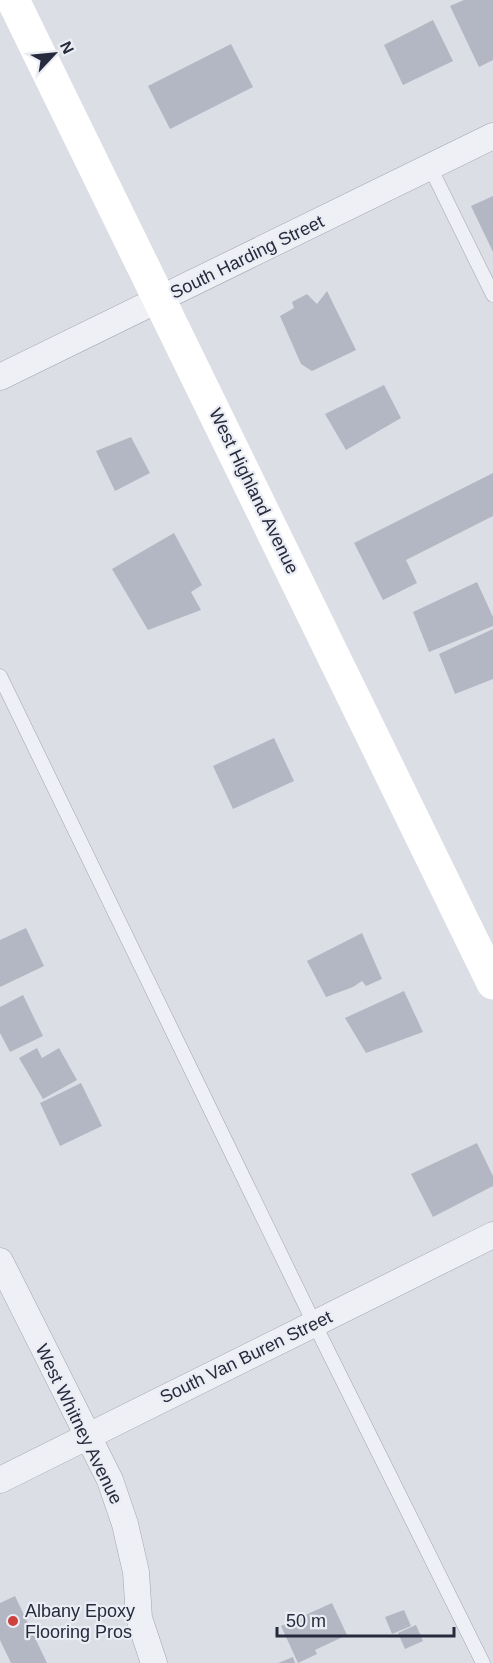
<svg xmlns="http://www.w3.org/2000/svg" width="493" height="1663" viewBox="0 0 493 1663" font-family="Helvetica,sans-serif">
  <style>
    .building { fill: #b3b7c3 }
    .lines { fill: none; stroke-linecap: round; stroke-linejoin: round }
    .lane-casing { stroke: #a2a4b0; stroke-width: 15 }
    .street-casing { stroke: #a2a4b0; stroke-width: 27 }
    .lane { stroke: #eef0f5; stroke-width: 14 }
    .street { stroke: #eef0f5; stroke-width: 26 }
    .secondary { stroke: #fff; stroke-width: 33 }
    .poi-dot { fill: #ce403e; stroke: #ebedf4; stroke-width: 2 }
    .labels { text-anchor: middle; dominant-baseline: central; stroke-width: 4.5; stroke-linejoin: round; paint-order: stroke }
    .street-label { font-size: 18px; fill: #262a3c; stroke: #ebedf4 }
    .poi-label { font-size: 18px; fill: #262a3c; stroke: #ebedf4; text-anchor: start }
  </style>
  <rect width="100%" height="100%" fill="#dcdee6"/>
  <path class="building" d="M464,0H493V60L479,67L450,6Z
    M433,20L453,61L403,85L384,45Z
    M231,44L253,87L170,129L148,86Z
    M493,196V252L471,206Z
    M327,291L356,350L312,371L301,364L280,316L294,308L292,302L307,294L317,304Z
    M384,385L401,418L346,450L325,414Z
    M131,437L150,473L115,491L96,451Z
    M493,473V516L406,560L417,583L383,600L354,543Z
    M174,533L202,585L191,592L201,610L148,630L112,569Z
    M477,582L493,617V626L429,652L413,612Z
    M493,629V679L455,694L439,654Z
    M274,738L294,781L233,809L213,766Z
    M26,928L44,966L0,987V940Z
    M362,933L382,979L366,986L362,981L353,987L326,997L307,961Z
    M404,991L423,1032L366,1053L345,1018Z
    M23,995L43,1036L10,1052L0,1033V1007Z
    M37,1048L42,1058L59,1048L77,1080L43,1099L19,1058Z
    M81,1083L102,1126L60,1146L40,1103Z
    M477,1143L493,1176V1186L433,1217L411,1174Z
    M15,1596L47,1663H11L0,1640V1603Z
    M332,1603L347,1635L315,1650L317,1654L298,1663L281,1626Z
    M404,1610L411,1626L392,1634L385,1617Z
    M416,1625L423,1641L405,1649L398,1633Z
    M293,1657L295,1663H278Z"/>
  <g class="lines">
    <defs>
      <path id="lane" d="M430,167L493,295
        M0,676L314,1323L483,1663"/>
      <path id="street" d="M0,377L493,136
        M0,1261L110,1480L125,1524L136,1572L139,1618L154,1663
        M0,1480L493,1235"/>
    </defs>
    <use href="#lane" class="lane-casing"/>
    <use href="#street" class="street-casing"/>
    <use href="#lane" class="lane"/>
    <use href="#street" class="street"/>
    <path class="secondary" d="M13,0L493,983"/>
  </g>
  <circle class="poi-dot" cx="13" cy="1621" r="6"/>
  <g class="labels">
    <g class="street-label">
      <text transform="translate(247 257) rotate(-26)">South Harding Street</text>
      <text transform="translate(254 491) rotate(64)">West Highland Avenue</text>
      <text transform="translate(246 1357) rotate(-26)">South Van Buren Street</text>
      <text transform="translate(79 1424) rotate(64)">West Whitney Avenue</text>
    </g>
    <g class="poi-label">
      <text x="25" y="1611">Albany Epoxy<tspan x="25" dy="21">Flooring Pros</tspan></text>
    </g>
  </g>
  <g transform="translate(54 54) rotate(64)" stroke="#ebedf4" stroke-width="4.5" paint-order="stroke">
  <path d="M0-4.5L10 22L0 15L-10 22Z" fill="#262a3c"/>
  <text y="-9" font-size="16" font-weight="bold" text-anchor="middle" fill="#262a3c">N</text>
  </g>
  <path d="M277 1627v9h177v-9" fill="none" stroke="#262a3c" stroke-width="3"/>
  <text x="286" y="1627" font-size="18" fill="#262a3c" stroke="#ebedf4" stroke-width="4.5" paint-order="stroke">50 m</text>
</svg>
